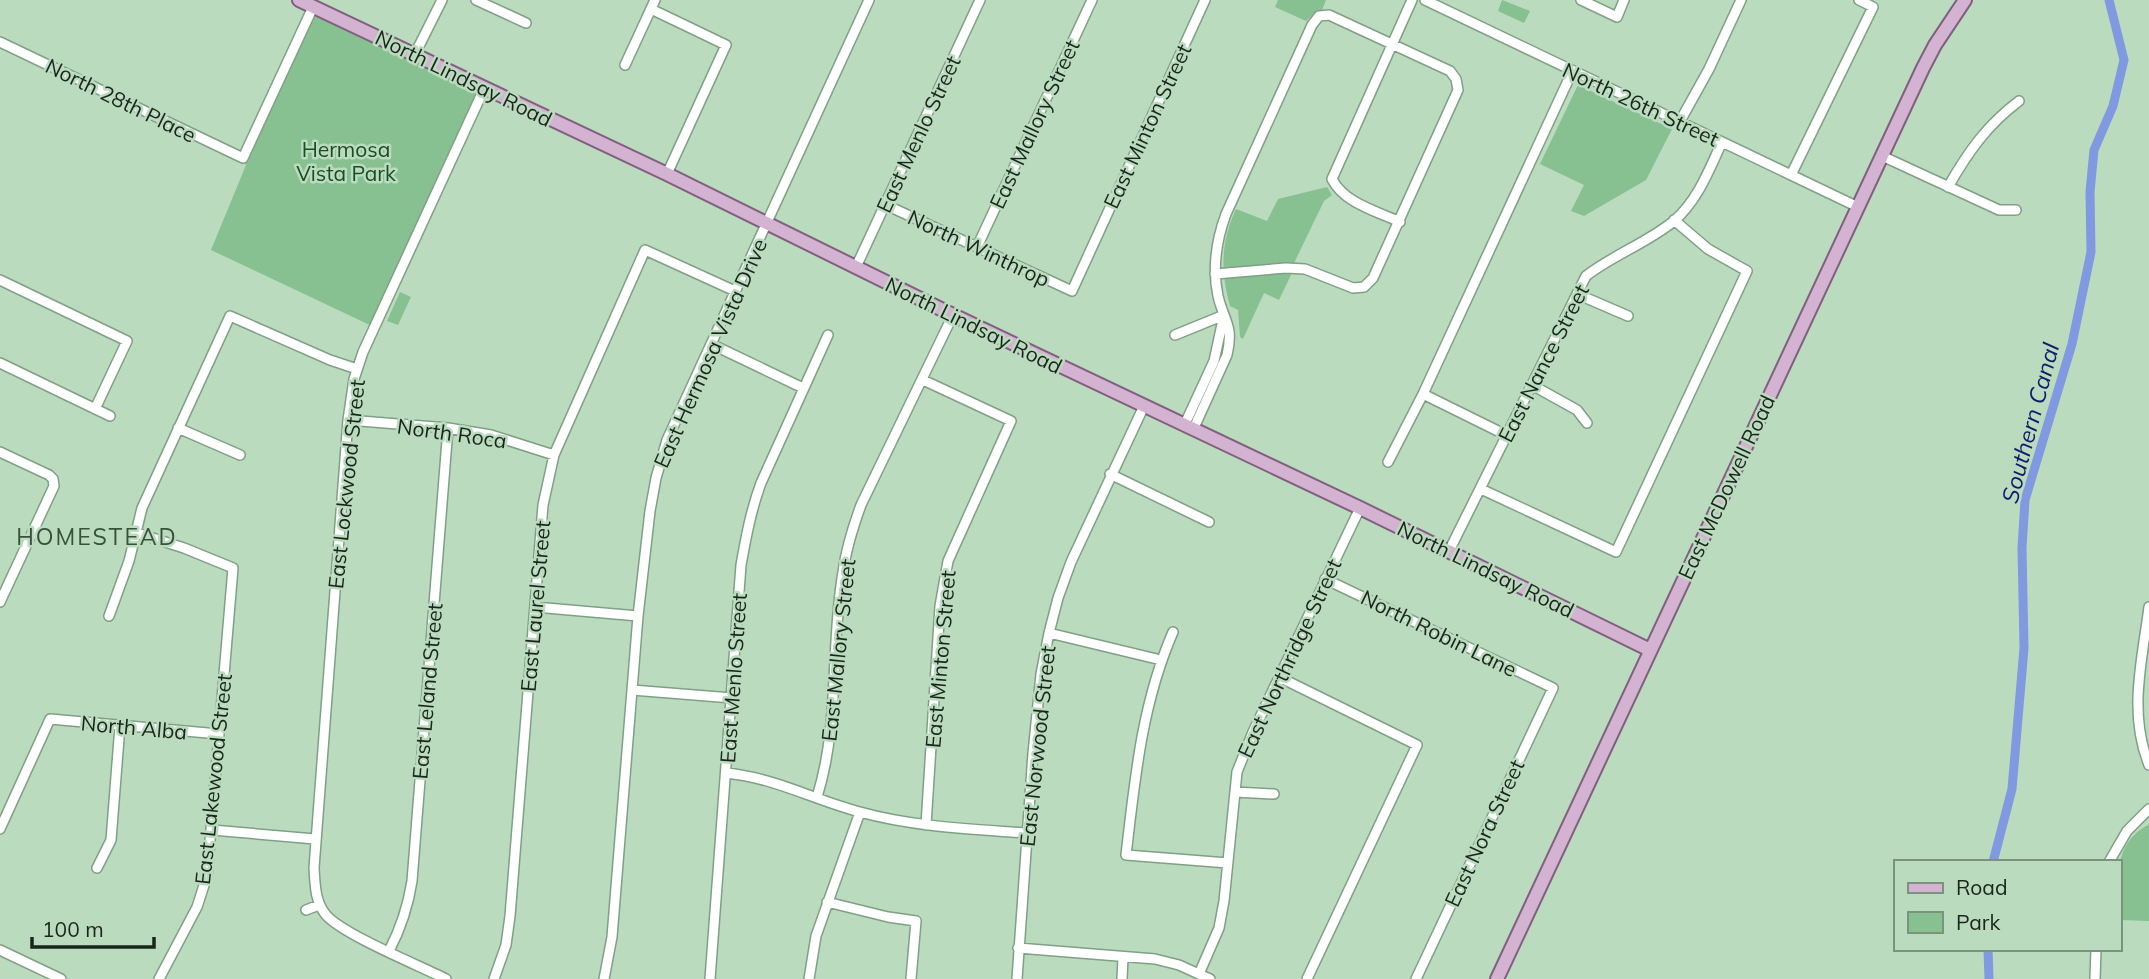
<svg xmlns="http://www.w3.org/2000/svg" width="2149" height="979" viewBox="0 0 2149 979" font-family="Mulish,sans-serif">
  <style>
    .green { fill: #87c091 }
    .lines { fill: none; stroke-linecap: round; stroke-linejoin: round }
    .canal { stroke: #8099e0; stroke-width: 9 }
    .minor-casing { stroke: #80a085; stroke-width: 12 }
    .major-casing { stroke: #815f7f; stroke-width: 16 }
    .minor { stroke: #fff; stroke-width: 9 }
    .major { stroke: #d4b2d2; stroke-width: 12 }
    .labels { text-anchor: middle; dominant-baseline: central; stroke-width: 5; stroke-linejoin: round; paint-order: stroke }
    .street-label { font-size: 21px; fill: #1a261c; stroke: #badbbe }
    .park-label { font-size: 21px; fill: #1a4c26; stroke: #badbbe }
    .water-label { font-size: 23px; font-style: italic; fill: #111b6c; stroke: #badbbe }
    .neighbourhood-label { font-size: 23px; letter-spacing: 2px; fill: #36523b; stroke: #badbbe }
  </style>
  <rect width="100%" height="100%" fill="#badbbe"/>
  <path class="green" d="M1278,0H1326L1322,10L1313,14L1306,21L1275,7Z
    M1502,0L1530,11L1524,23L1498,11Z
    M313,7L484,89L374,327L211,250L246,165L243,158Z
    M1578,85L1672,129L1646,180L1584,216L1571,211L1584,185L1540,164Z
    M1327,187L1332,195L1324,201L1295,261L1291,275L1279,300L1264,293L1243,339L1240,337L1238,310L1230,306C1220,271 1221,241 1236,209L1267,221L1278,199Z
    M400,292L411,297L398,325L387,321Z
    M2149,824V921L2119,920C2119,881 2110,846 2149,824Z"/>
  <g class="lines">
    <path class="canal" d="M1993,862L2012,789L2024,648L2022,548L2025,500L2072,344L2091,252L2090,192L2094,150L2113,106L2124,60L2109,0
      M1988,949L1989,979"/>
    <defs>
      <path id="minor" d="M476,0L526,23
        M1425,0L1858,207
        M1581,0L1617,17L1624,0
        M651,9L726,45L667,174
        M0,42L243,158L313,7
        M415,54L442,0
        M625,65L655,0
        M1679,123L1709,69L1741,0
        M1882,156L1999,210H2016
        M1791,175L1873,7L1859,0
        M1948,187C1968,152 1987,125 2019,101
        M886,205L1072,291L1205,0
        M1400,222C1376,211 1344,203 1332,179L1412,0
        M977,247L1092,0
        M856,267L980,0
        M0,280L127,341L95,409
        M1577,294L1628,316
        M1175,335L1224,315
        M711,344L803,388
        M0,363L110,416
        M923,380L1011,421L948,561L940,606L926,825
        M1532,385L1577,410L1587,423
        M1423,394L1506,435
        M348,420L448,428L491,435L554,455
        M1184,426L1214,361L1224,315
        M178,428L240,455
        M1193,430L1227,355C1234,325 1224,322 1218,296C1212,267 1216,241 1226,214L1312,25L1319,16L1329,15L1450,71L1456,79L1458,90L1373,278L1364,287L1353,288L1305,269L1286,268L1215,274
        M0,452L49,475L53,479L54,486L0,602
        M1388,462L1423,394L1572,72
        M1110,474L1209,522
        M1481,489L1616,552L1747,271L1708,249L1674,220
        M134,532L184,548L233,568L207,876L197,907L159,979
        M1449,551L1586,276C1613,255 1647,243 1674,221C1698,200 1709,170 1722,142
        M1325,579L1553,688L1416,979
        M535,607L638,616
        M2149,607C2142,661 2128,713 2149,765
        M109,616L129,561L142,508L230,316L330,360L357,369
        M1173,632C1142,703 1135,778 1126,855L1228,863
        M1049,633L1161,660
        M1279,677L1417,745L1307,979
        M632,690L732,698
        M726,773C776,778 814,800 860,812C914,827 971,829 1026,833
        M1235,792L1274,794
        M817,797C840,724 830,646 843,572C846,549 853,527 861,505L953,315
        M0,829L50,719L219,734
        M212,830L315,839
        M2109,862L2127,831L2149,809
        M97,868L111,840L120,726
        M827,902L888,917L916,921L911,979
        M306,910L319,905
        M1018,948L1155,959L1179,965L1210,979
        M0,950L61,979
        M389,951C401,928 408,907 412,881L448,428
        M1199,974L1219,928L1224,901L1237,772L1253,732L1360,508
        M446,979C418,965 344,935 326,915C315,902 315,884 314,868L348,420L354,379L363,352L484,89
        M494,979L506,945L510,916L543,505L554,455L645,250L735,291
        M604,979L612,937L638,616L650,511L656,478L667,440L869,0
        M710,979L741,565C746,537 751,510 761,483L828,335
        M809,979L816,936L860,812
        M1017,979L1033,753L1041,674L1049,633L1058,598L1071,562L1144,406
        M1122,979L1123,958
        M2095,979L2096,949"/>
      <path id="major" d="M299,0L667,174L953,315L1360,508L1650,650
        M1497,979L1923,68L1935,45L1965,0"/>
    </defs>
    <use href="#minor" class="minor-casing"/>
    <use href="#major" class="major-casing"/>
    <use href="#minor" class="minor"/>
    <use href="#major" class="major"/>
  </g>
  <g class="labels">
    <g class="street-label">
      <text transform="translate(464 78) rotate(26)">North Lindsay Road</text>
      <text transform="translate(121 100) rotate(26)">North 28th Place</text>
      <text transform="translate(1641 104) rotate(25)">North 26th Street</text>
      <text transform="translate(1034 124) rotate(-65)">East Mallory Street</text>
      <text transform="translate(1147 126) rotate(-65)">East Minton Street</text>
      <text transform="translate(918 134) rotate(-65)">East Menlo Street</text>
      <text transform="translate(979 248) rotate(25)">North Winthrop</text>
      <text transform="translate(974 325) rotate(26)">North Lindsay Road</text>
      <text transform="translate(710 353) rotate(-66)">East Hermosa Vista Drive</text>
      <text transform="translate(1543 363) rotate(-63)">East Nance Street</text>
      <text transform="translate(452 433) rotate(8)">North Roca</text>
      <text transform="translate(346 484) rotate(-84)">East Lockwood Street</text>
      <text transform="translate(1726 487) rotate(-65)">East McDowell Road</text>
      <text transform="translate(1486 569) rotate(26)">North Lindsay Road</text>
      <text transform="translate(535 606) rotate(-85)">East Laurel Street</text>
      <text transform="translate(1439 633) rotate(26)">North Robin Lane</text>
      <text transform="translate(838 650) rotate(-84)">East Mallory Street</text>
      <text transform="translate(1289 658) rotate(-65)">East Northridge Street</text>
      <text transform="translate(940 659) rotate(-85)">East Minton Street</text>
      <text transform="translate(733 678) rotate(-86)">East Menlo Street</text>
      <text transform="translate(427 691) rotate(-85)">East Leland Street</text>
      <text transform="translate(134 727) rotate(5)">North Alba</text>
      <text transform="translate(1037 746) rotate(-84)">East Norwood Street</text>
      <text transform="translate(213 779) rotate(-84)">East Lakewood Street</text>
      <text transform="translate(1484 833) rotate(-65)">East Nora Street</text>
    </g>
    <g class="park-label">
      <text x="346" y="149">Hermosa<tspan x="346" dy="24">Vista Park</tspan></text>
    </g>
    <g class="water-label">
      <text transform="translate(2030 423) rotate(-75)">Southern Canal</text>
    </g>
    <g class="neighbourhood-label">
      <text x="97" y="536">HOMESTEAD</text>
    </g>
  </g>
  <rect x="1894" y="860" width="228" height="91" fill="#badbbe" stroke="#7a937d" stroke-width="2"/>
  <rect x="1908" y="883" width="35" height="10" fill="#d4b2d2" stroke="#7a937d" stroke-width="2"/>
  <text x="1956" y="895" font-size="21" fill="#1a261c">Road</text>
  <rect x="1908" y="912" width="35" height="21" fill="#87c091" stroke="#7a937d" stroke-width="2"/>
  <text x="1956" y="930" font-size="21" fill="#1a261c">Park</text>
  <path d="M32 937v10h122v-10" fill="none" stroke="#1a261c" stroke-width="3.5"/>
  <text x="42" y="937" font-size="21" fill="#1a261c" stroke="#badbbe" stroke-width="5" paint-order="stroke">100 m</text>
</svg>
